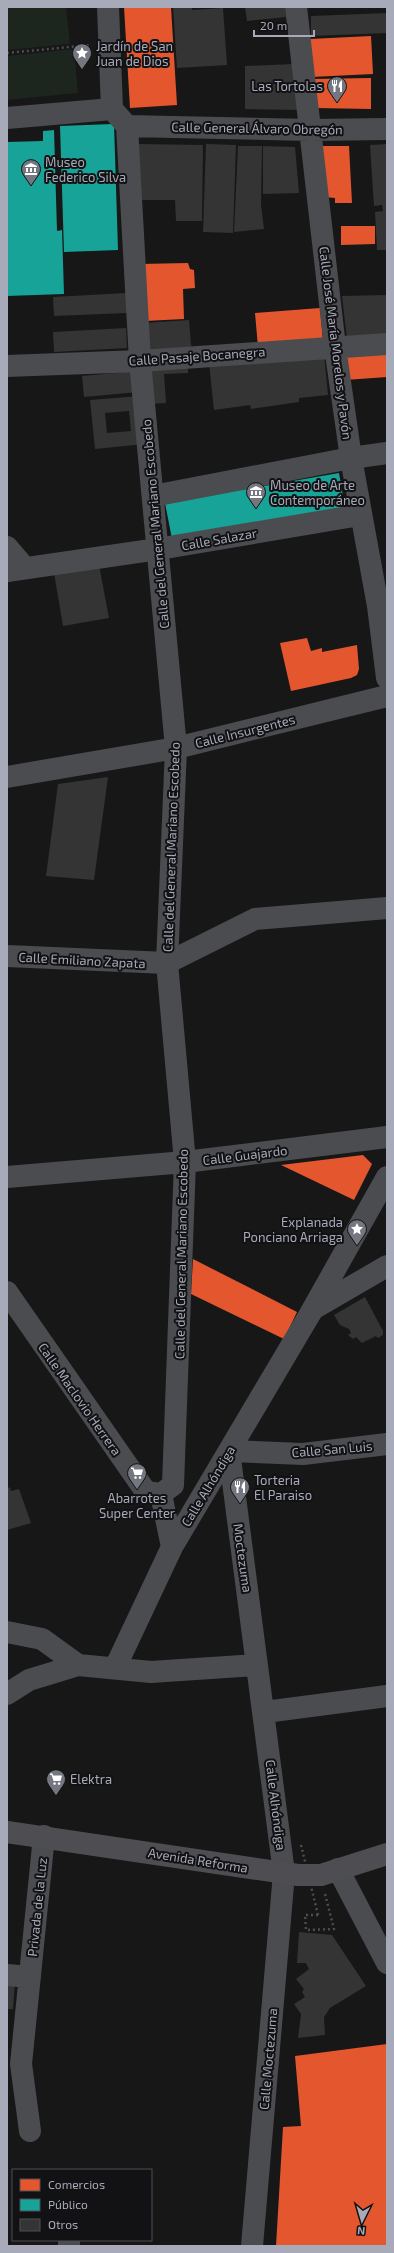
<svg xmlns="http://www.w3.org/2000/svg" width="394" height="2253" viewBox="0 0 394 2253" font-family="'Exo 2',sans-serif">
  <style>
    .green { fill: #1d251f }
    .shops { fill: #e4572e }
    .public { fill: #17a398 }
    .building { fill: #343435; fill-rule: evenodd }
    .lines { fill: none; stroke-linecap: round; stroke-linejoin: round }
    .path { stroke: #4d4d52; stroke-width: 2.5; stroke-dasharray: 2 3; stroke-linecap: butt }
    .minor { stroke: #4b4c50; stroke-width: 22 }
    .major { stroke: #4e4e52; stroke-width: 22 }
    .path-bridge { stroke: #4d4d52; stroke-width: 2.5; stroke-dasharray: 2 3; stroke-linecap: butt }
    .labels { text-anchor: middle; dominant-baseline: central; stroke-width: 4; stroke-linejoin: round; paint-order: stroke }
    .poi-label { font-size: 13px; fill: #a7aab9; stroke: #121113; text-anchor: start }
    .street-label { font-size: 13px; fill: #a7aab9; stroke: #121113 }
  </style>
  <rect width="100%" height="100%" fill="#171717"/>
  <path class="green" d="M7,7H66L70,44L7,50Z
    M74,49L78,93L7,100V56Z"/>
  <path class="shops" d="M124,7H171L177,105L130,108Z
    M371,36L373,74L311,77L310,39Z
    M371,78V109L315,108L311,79Z
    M320,146H349L352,203H335V198L324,197Z
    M341,226H375V244L341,245Z
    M188,263L190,269L194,270L195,288L183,289L184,319L145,321L140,264Z
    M320,308L323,341L258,347L255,313Z
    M387,350V377L345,380L343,354Z
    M307,638L311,651L322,648V652L357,645L359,669L357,675L351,678L291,691L280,643Z
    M363,1155L372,1164L354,1200L281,1165Z
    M193,1259L297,1312L284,1339L191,1294Z
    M387,2044V2246H276L283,2127L301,2126L295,2056Z"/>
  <path class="public" d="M112,124H114L118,250L64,252L60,126Z
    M54,130L57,231L62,230L64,294L7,296V142L43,141V131Z
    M339,473L346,514L173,544L165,503Z"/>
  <path class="building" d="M173,7H192V10L223,8L227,65L177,68Z
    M245,7H285L286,17L247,21Z
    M387,13V33L311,36V16Z
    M293,64L300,110L245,109V66Z
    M138,144L203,145L202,221H176L175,200H138Z
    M206,144L236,145L233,233L203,232Z
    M387,144V250H377L375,212L383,211L382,205L374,206L370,145Z
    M238,146H262L261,205L264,229L234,232Z
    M263,146L295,147L299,193L263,194Z
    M126,293L127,313L54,316L53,297Z
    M387,295V335L347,339L342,296Z
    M189,320L192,356L148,359L145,323Z
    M126,328L127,348L54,352L53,332Z
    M324,354L328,395L299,398V402L251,409L250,405L214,410L209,363Z
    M188,363V373L164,374L166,403L150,404V367Z
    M136,371L138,392L84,397L82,376Z
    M140,396L145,444L95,449L90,400ZM129,411L131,431L107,433L105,413Z
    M99,565L109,618L63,626L54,573Z
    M108,777L94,880L46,876L58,784Z
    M365,1297L383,1331V1335L378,1338L376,1336L362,1343L356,1337L353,1339L348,1335L351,1333L349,1329L340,1325L334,1315Z
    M7,1487L10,1488L11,1491L19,1489L31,1523L7,1530Z
    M299,1932L332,1935L366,1986L330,2008L324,2017L325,2035L298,2038L301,2014L294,2004L305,1997L302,1992L304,1989L296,1979L309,1969L306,1963H297Z
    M7,1980L15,1981L13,2009H7Z"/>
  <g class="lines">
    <path class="path" d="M7,53L90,45
      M318,1915H305L306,1930L334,1929L325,1894"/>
    <path class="minor" d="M108,7L112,109L127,126L140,361L176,748L167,963L185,1162L173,1485L161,1494
      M296,7L335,347L351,458L378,606L387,678
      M7,118L112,109
      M127,126L311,130L387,129
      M7,366L140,361L387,344
      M153,496L351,458L387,453
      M7,547L25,568
      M7,571L158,549L360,515
      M7,777L176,748L387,696
      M7,956L167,963L255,919L387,908
      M7,1177L185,1162L387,1137
      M7,1292L146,1492L161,1494
      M313,1309L387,1266
      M161,1494L172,1547
      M7,1632L42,1639L78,1665
      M115,1668L172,1547L310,1314L387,1177
      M7,1694L29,1680L78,1665L151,1672L257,1665
      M265,1712L387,1696
      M338,1869L387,1963
      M7,1975L30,1977
      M30,2131L21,2064L44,1836
      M69,2246V2240
      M252,2246L284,1873L229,1451L303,1454L387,1444"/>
    <path class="major" d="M7,1832L298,1875H321L387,1854"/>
    <path class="path-bridge" d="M301,1845L318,1915"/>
  </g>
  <defs>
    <symbol id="sight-pin" viewBox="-11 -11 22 30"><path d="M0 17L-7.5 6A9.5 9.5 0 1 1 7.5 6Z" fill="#757780" stroke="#121113"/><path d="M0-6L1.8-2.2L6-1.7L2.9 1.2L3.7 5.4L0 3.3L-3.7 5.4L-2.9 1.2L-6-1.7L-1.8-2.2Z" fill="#fff"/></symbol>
    <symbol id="restaurant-pin" viewBox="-11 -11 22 30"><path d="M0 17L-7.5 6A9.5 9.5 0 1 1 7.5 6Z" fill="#757780" stroke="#121113"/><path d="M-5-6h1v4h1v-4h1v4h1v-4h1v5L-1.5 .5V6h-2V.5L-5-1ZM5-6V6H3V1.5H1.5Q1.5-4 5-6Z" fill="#fff"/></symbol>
    <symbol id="museum-pin" viewBox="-11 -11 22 30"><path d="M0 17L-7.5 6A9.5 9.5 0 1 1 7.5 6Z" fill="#757780" stroke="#121113"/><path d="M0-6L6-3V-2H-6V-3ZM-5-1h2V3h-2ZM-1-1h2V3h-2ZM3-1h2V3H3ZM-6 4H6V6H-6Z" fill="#fff"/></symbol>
    <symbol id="supermarket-pin" viewBox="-11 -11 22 30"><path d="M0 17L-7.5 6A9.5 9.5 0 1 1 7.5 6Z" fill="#757780" stroke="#121113"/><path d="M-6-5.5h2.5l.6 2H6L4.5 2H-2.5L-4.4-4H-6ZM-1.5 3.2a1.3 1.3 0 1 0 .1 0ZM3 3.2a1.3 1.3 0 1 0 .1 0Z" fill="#fff"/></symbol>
  </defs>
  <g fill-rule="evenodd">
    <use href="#sight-pin" x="71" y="42" width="22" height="30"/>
    <use href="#restaurant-pin" x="326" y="75" width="22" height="30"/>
    <use href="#museum-pin" x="20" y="158" width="22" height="30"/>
    <use href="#museum-pin" x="245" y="481" width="22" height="30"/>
    <use href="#sight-pin" x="346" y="1218" width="22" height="30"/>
    <use href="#supermarket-pin" x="126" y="1462" width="22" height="30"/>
    <use href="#restaurant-pin" x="229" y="1476" width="22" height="30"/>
    <use href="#supermarket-pin" x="45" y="1768" width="22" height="30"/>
  </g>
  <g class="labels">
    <g class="poi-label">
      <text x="96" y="46">Jardín de San<tspan x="96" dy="15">Juan de Dios</tspan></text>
      <text x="323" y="86" text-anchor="end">Las Tortolas</text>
      <text x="45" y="162">Museo<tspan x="45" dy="15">Federico Silva</tspan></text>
      <text x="270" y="485">Museo de Arte<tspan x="270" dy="15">Contemporáneo</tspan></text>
      <text x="343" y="1222" text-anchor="end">Explanada<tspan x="343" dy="15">Ponciano Arriaga</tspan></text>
      <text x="254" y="1480">Torteria<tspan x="254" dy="15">El Paraiso</tspan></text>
      <text x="137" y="1498" text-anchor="middle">Abarrotes<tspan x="137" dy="15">Super Center</tspan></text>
      <text x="70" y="1779">Elektra</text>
    </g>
    <g class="street-label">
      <text transform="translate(257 128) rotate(1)">Calle General Álvaro Obregón</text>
      <text transform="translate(336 343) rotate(83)">Calle José María Morelos y Pavón</text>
      <text transform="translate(197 356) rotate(-4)">Calle Pasaje Bocanegra</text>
      <text transform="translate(155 524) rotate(-95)">Calle del General Mariano Escobedo</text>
      <text transform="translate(219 539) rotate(-10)">Calle Salazar</text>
      <text transform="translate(245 731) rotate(-14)">Calle Insurgentes</text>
      <text transform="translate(171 847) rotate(-88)">Calle del General Mariano Escobedo</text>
      <text transform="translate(82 960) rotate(3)">Calle Emiliano Zapata</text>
      <text transform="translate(245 1155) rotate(-7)">Calle Guajardo</text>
      <text transform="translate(181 1254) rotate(-89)">Calle del General Mariano Escobedo</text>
      <text transform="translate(80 1399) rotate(55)">Calle Maclovio Herrera</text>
      <text transform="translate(332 1449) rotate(-5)">Calle San Luis</text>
      <text transform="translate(208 1486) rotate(-59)">Calle Alhóndiga</text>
      <text transform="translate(243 1558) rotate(82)">Moctezuma</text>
      <text transform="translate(276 1805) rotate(83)">Calle Alhóndiga</text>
      <text transform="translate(198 1860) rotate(9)">Avenida Reforma</text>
      <text transform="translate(37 1907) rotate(-84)">Privada de la Luz</text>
      <text transform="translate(268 2059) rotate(-85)">Calle Moctezuma</text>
    </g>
  </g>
  <rect width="394" height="2253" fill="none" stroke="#a7aab9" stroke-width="16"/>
  <rect x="12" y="2169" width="140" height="72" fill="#121113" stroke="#4e4e55"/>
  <rect x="20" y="2179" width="20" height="12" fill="#e4572e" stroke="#4e4e55"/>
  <text x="48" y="2189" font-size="12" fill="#a7aab9">Comercios</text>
  <rect x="20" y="2199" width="20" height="12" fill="#17a398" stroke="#4e4e55"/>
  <text x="48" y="2209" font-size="12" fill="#a7aab9">Público</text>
  <rect x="20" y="2219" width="20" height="12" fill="#343435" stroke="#4e4e55"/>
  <text x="48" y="2229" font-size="12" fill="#a7aab9">Otros</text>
  <g transform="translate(362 2221) rotate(185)" stroke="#121113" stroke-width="3" paint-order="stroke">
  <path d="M0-3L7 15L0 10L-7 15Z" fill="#a7aab9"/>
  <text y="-6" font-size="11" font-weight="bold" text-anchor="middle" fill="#a7aab9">N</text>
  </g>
  <path d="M254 30v6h60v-6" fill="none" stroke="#a7aab9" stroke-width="2"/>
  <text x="260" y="30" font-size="12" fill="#a7aab9" stroke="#121113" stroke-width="3" paint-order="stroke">20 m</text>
</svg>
